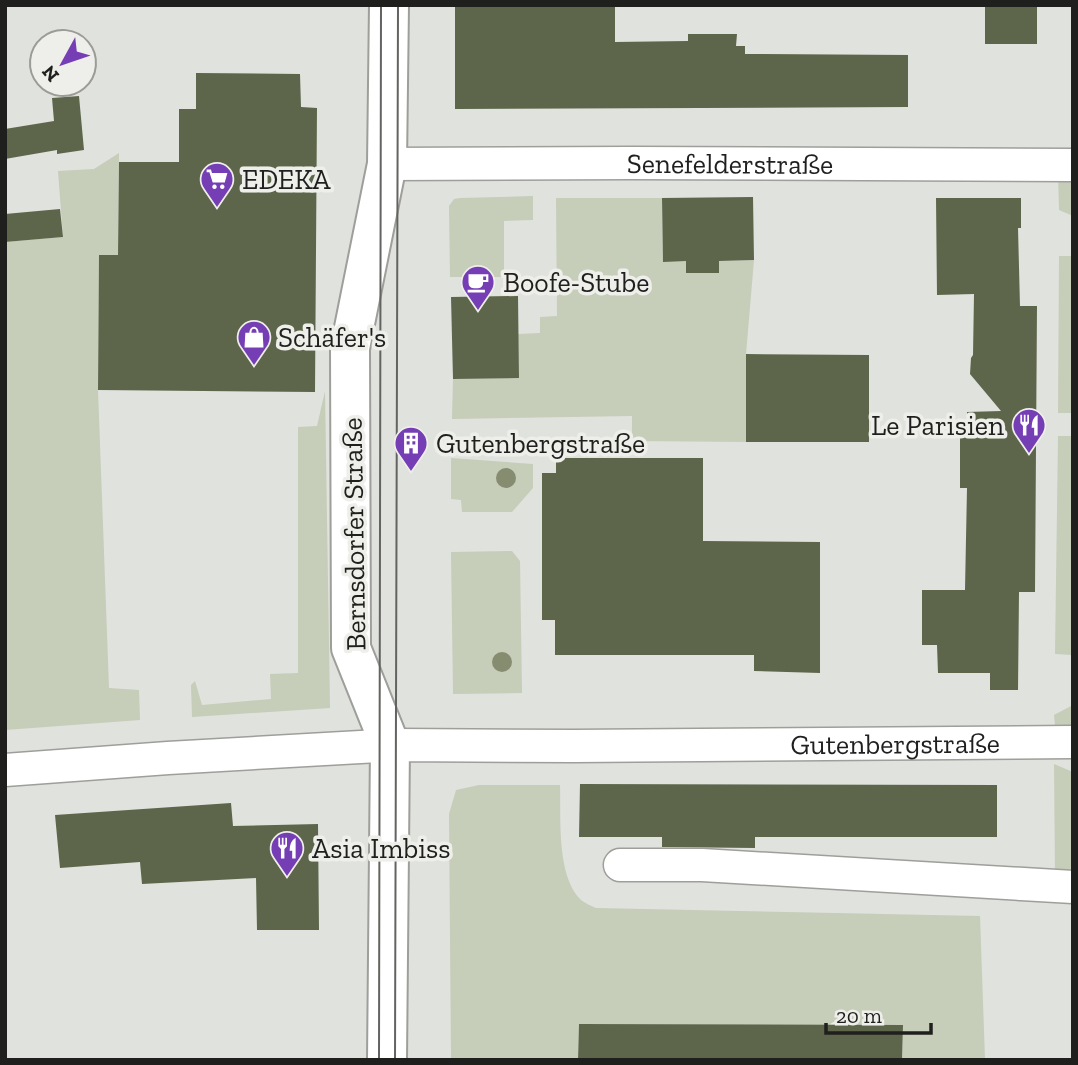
<svg xmlns="http://www.w3.org/2000/svg" width="1078" height="1065" viewBox="0 0 1078 1065" font-family="'Zilla Slab',serif">
  <style>
    .green { fill: #c6cdb9 }
    .building { fill: #5d664b }
    .lines { fill: none; stroke-linecap: round; stroke-linejoin: round }
    .minor-casing { stroke: #9e9f9a; stroke-width: 35 }
    .tertiary-casing { stroke: #9e9f9a; stroke-width: 42 }
    .minor { stroke: #fff; stroke-width: 32 }
    .tertiary { stroke: #fff; stroke-width: 38 }
    .tram { stroke: #636461; stroke-width: 2 }
    .tree { fill: #858c70 }
    .labels { text-anchor: middle; dominant-baseline: central; stroke-width: 7; stroke-linejoin: round; paint-order: stroke }
    .street-label { font-size: 28px; fill: #1f1f1d; stroke: #eeefea }
    .poi-label { font-size: 28px; fill: #1f1f1d; stroke: #eeefea; text-anchor: start }
  </style>
  <rect width="100%" height="100%" fill="#e0e2dd"/>
  <path class="green" d="M119,153L118,255L99,256L98,390L109,688L139,690L140,720L5,730V242L63,237L58,171L94,169Z
    M1058,172L1073,174V216L1059,210Z
    M533,196V220L504,221V277H450L449,206L454,199L460,198Z
    M556,198H662L663,261H686L687,273H719V261L754,260L746,354V442L632,441V416L452,419L453,379L519,378L518,334L540,333V317L557,316Z
    M1059,256H1073V413H1058Z
    M325,391L330,708L192,717L191,685L195,681L202,705L271,699L270,674L298,673V427L317,426Z
    M1058,436H1073V655L1055,654Z
    M451,458L533,464V488L512,512H462L461,500L451,499Z
    M512,551L520,561L522,693L453,694L451,552Z
    M1073,705V736H1056L1054,715Z
    M1054,764L1073,772V877L1055,876Z
    M479,785H560C561,817 556,876 581,900C585,903 591,906 596,908L980,916L985,1060H902L903,1026L579,1024L578,1060H451L449,814L456,790Z"/>
  <path class="building" d="M455,5H615V42L688,41V34H737L736,46H745V54L908,55V107L455,109Z
    M985,5H1037V44H985Z
    M196,73L300,74L301,107L317,108L315,392L98,390L99,255H118L119,162H179V109H196Z
    M79,96L84,150L57,154V150L5,159V129L54,121L52,98Z
    M753,197L754,260L719,261V273H686V261L663,262L662,198Z
    M936,198H1021V228H1018L1020,306H1037L1035,592H1019L1018,690H990V673H938L937,645H922V590H965L967,488H960V424H967V412L1001,411L970,374L971,358L973,355L974,294L937,295Z
    M60,209L63,237L5,242V214Z
    M518,296L519,378L453,379L451,297Z
    M746,354L869,355V442H746Z
    M556,458H703V541L820,542V673L754,671V655H555V620H542V473H556Z
    M580,784L997,785V837H755V848L662,847V837H579Z
    M231,803L233,826L318,824L319,930H257L256,878L142,884L140,862L60,868L55,815Z
    M579,1024L903,1025L902,1060H578Z"/>
  <g class="lines">
    <defs>
      <g id="minor">
        <path id="s1" d="M387,164L631,163L1073,165"/>
        <path id="s2" d="M5,770L168,758L396,745L574,746L1073,742"/>
        <path d="M620,865H702L1073,887"/>
      </g>
      <path id="tertiary" d="M387,1060L390,745L351,648L350,348L387,164L389,5"/>
    </defs>
    <use href="#minor" class="minor-casing"/>
    <use href="#tertiary" class="tertiary-casing"/>
    <use href="#minor" class="minor"/>
    <use href="#tertiary" class="tertiary"/>
    <path class="tram" d="M379,1060L381,5
      M395,1060L398,5"/>
  </g>
  <g class="tree">
    <circle cx="506" cy="478" r="10"/>
    <circle cx="502" cy="662" r="10"/>
  </g>
  <defs>
    <symbol id="supermarket-pin" viewBox="-11 -11 22 30"><path d="M0 17L-7.5 6A9.5 9.5 0 1 1 7.5 6Z" fill="#763eb4" stroke="#eeefea"/><path d="M-6-5.5h2.5l.6 2H6L4.5 2H-2.5L-4.4-4H-6ZM-1.5 3.2a1.3 1.3 0 1 0 .1 0ZM3 3.2a1.3 1.3 0 1 0 .1 0Z" fill="#fff"/></symbol>
    <symbol id="cafe-pin" viewBox="-11 -11 22 30"><path d="M0 17L-7.5 6A9.5 9.5 0 1 1 7.5 6Z" fill="#763eb4" stroke="#eeefea"/><path d="M-5.5-4.5H6V0H3Q3 3.5 0 3.5H-2.5Q-5.5 3.5-5.5 0ZM3-3.2v2h1.7v-2ZM-6 4.5H4V6H-6Z" fill="#fff"/></symbol>
    <symbol id="shop-pin" viewBox="-11 -11 22 30"><path d="M0 17L-7.5 6A9.5 9.5 0 1 1 7.5 6Z" fill="#763eb4" stroke="#eeefea"/><path d="M-5-2.5h2.3a2.7 3.5 0 0 1 5.4 0H5L5.5 6h-11ZM-1.5-2.5h3a1.5 2.3 0 0 0-3 0Z" fill="#fff"/></symbol>
    <symbol id="restaurant-pin" viewBox="-11 -11 22 30"><path d="M0 17L-7.5 6A9.5 9.5 0 1 1 7.5 6Z" fill="#763eb4" stroke="#eeefea"/><path d="M-5-6h1v4h1v-4h1v4h1v-4h1v5L-1.5 .5V6h-2V.5L-5-1ZM5-6V6H3V1.5H1.5Q1.5-4 5-6Z" fill="#fff"/></symbol>
    <symbol id="building-pin" viewBox="-11 -11 22 30"><path d="M0 17L-7.5 6A9.5 9.5 0 1 1 7.5 6Z" fill="#763eb4" stroke="#eeefea"/><path d="M-4-6H4V6H1V3H-1V6H-4ZM-2.5-4.3h1.7v1.8h-1.7ZM.8-4.3h1.7v1.8H.8ZM-2.5-1h1.7V.8h-1.7ZM.8-1h1.7V.8H.8Z" fill="#fff"/></symbol>
  </defs>
  <g fill-rule="evenodd">
    <use href="#supermarket-pin" x="198" y="160" width="38" height="52"/>
    <use href="#cafe-pin" x="459" y="263" width="38" height="52"/>
    <use href="#shop-pin" x="235" y="318" width="38" height="52"/>
    <use href="#restaurant-pin" x="1010" y="406" width="38" height="52"/>
    <use href="#building-pin" x="392" y="424" width="38" height="52"/>
    <use href="#restaurant-pin" x="268" y="829" width="38" height="52"/>
  </g>
  <g class="labels">
    <g class="street-label">
      <text stroke="none"><textPath href="#s1" startOffset="343">Senefelderstraße</textPath></text>
      <text transform="translate(354 534) rotate(-91)">Bernsdorfer Straße</text>
      <text stroke="none"><textPath href="#s2" startOffset="891">Gutenbergstraße</textPath></text>
    </g>
    <g class="poi-label">
      <text x="242" y="179">EDEKA</text>
      <text x="503" y="282">Boofe-Stube</text>
      <text x="278" y="337">Schäfer's</text>
      <text x="1004" y="425" text-anchor="end">Le Parisien</text>
      <text x="436" y="443">Gutenbergstraße</text>
      <text x="312" y="848">Asia Imbiss</text>
    </g>
  </g>
  <rect width="1078" height="1065" fill="none" stroke="#1f1f1d" stroke-width="14"/>
  <g transform="translate(63 63) rotate(230)"><circle r="33" fill="#eeefea" stroke="#9b9c98" stroke-width="2"/>
  <path d="M0-5L12 26L0 18L-12 26Z" fill="#763eb4"/>
  <text y="-10" font-size="19" font-weight="bold" text-anchor="middle" fill="#1f1f1d">N</text>
  </g>
  <path d="M826 1023v10h105v-10" fill="none" stroke="#1f1f1d" stroke-width="3.5"/>
  <text x="836" y="1023" font-size="21" fill="#1f1f1d" stroke="#eeefea" stroke-width="5" paint-order="stroke">20 m</text>
</svg>
